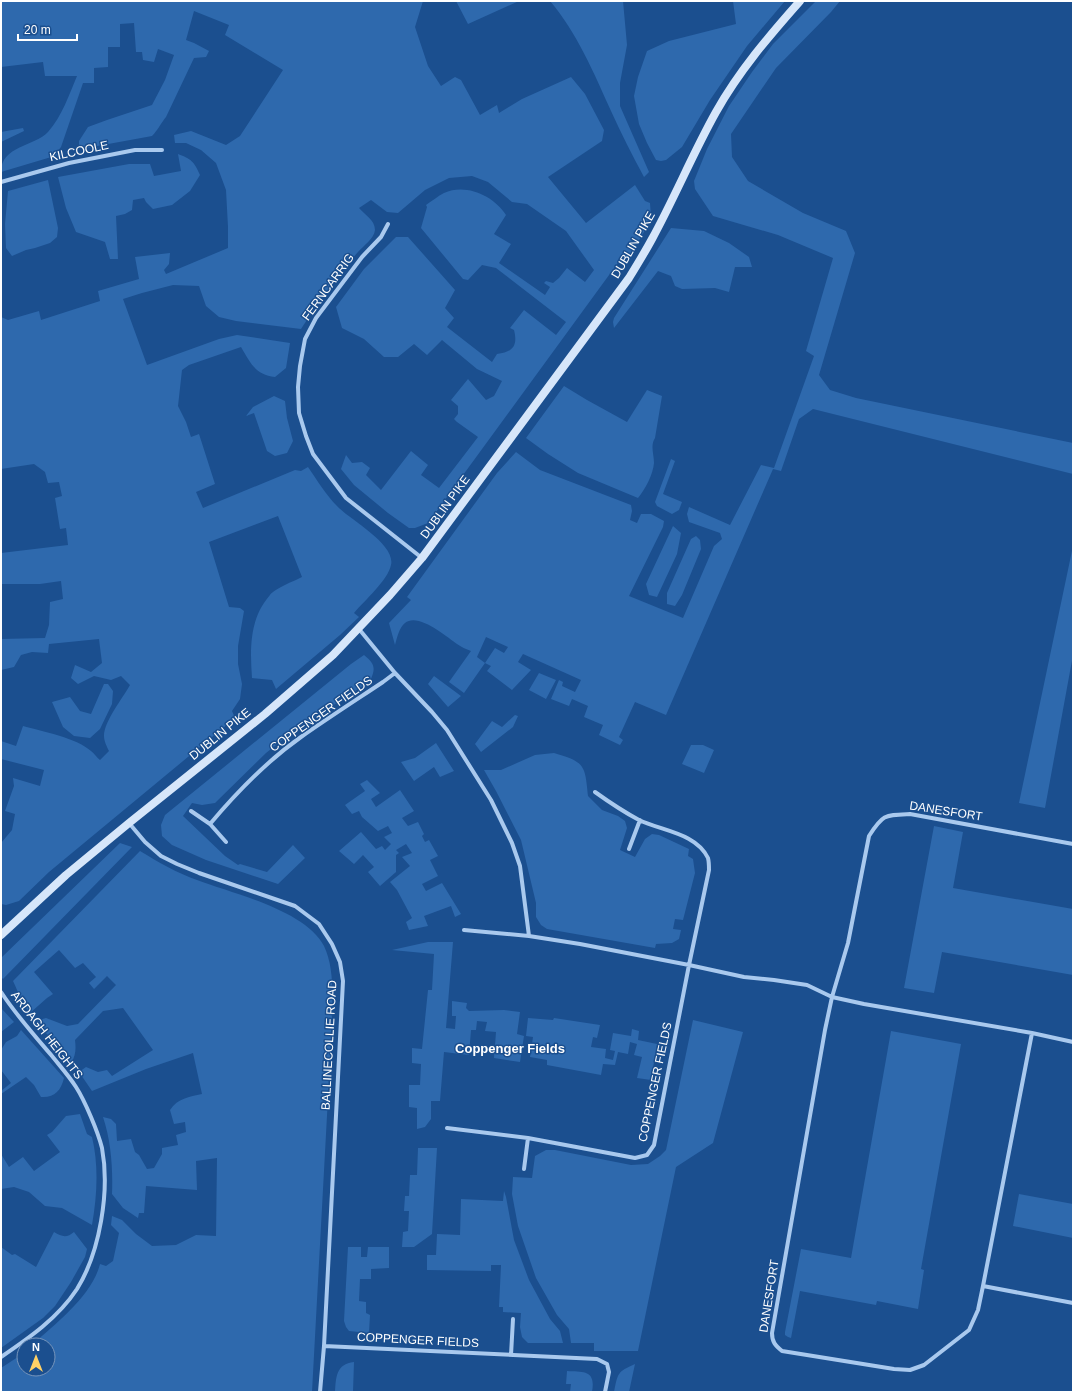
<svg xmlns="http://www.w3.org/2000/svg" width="1074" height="1393" viewBox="0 0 1074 1393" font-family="Arial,sans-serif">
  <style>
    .green { fill: #2e69ad; fill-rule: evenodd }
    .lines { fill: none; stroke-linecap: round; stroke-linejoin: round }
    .street { stroke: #a9c9ee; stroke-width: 4 }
    .secondary { stroke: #d6e6fa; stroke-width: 8 }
    .labels { text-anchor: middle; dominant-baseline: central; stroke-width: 3; stroke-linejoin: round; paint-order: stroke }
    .street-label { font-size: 12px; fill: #fff; stroke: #1b4f8f }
    .neighbourhood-label { font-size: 13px; font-weight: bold; fill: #fff; stroke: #1b4f8f }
  </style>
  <rect width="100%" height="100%" fill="#1b4f8f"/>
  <path class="green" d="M1,1H423L415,27L428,66L441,86L455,77L461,80L480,115L497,105L499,113L522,99L571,77L585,94L604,130L602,141L548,177L586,223L635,185L645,201L650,203L651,217L644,232L626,262L620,260L428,523L415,528H409L388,513L354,485L341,469L346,455L352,463L362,462L370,468L366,475L381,490L411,451L428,465L421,475L439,488L478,437L457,422L454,419L458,414V406L451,400L468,379L486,400L494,396L502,381L477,369L442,340L427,355L414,344L398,357H384L364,339L342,328L336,307L364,269L396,237H408L455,290L445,308L454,318L447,327L492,362L497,354C513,352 518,346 514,330L510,328L524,310L556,335L566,322L496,268L482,265L468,280L463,279L421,228L427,207L426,205C432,201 438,196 444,193C466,183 494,196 506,215L494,234L511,244L499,263L545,295L550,287L544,283L546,281L553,283L559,278L567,268L585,282L594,270L566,231L527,204L512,202L488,182L472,176L449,178L425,190L398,213L387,212L371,200L359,208C365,215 375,220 375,230C374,239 364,245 358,252C337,275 318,303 301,329L236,321L219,317L206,306L199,286L173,285L142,293L123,299L147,365L219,339L237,335L290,343L286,368L275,377C255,375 250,362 241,347L189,365L182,370L178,406L186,422L191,437L199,434L215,484L196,492L203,508L295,470L301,471L308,467C317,480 326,495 337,506C350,520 396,544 391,565C388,580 365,600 354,613L359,617L340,635L276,689L272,680L252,678C250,649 249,619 270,595C274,589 294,581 302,577L278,516L209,542L229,607L240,608L244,611L238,646V664L242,684L240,699L232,711L235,718L49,872L19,901L6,905L1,904V843L12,830L15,814L5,811L14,786L13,778L40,786L44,770L1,759V741L16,746L23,726C41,731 77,738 91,751C94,753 97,758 100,760L109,751C107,747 104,741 104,736C104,721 123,698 130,685L121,676L111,680L94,676L78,684L71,678L75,665L91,672L102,663L99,639L49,644L48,653L32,652L21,655L14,667L1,670V639L45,638L49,625L50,602L63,599L61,581L40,584H1V553L68,545L66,528L60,529L55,498L62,496L59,482L48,483L45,472L34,464L1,469V317L8,320L39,311L41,320L100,301L98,291L139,279L135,257L170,253L169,264L164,270L166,274L228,248V227L226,190L216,163L201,150L186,143H175L174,135L191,131L226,145L240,136L283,70L225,35L229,25L194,11L186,40L194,43L209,51L206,57L194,58L166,117C161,123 158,130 152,136L81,149L79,146V141L88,127L107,120L152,105L165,80L174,55L158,49L154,62L143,60L142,52H136L134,23L120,24V47H108V67L94,68V83H83L61,147L57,152L58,155L1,172C1,146 35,146 48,132C62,116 69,95 77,76H45L43,62L1,67Z
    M456,1H519L468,24Z
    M550,1H623L627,45L620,83V106L649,172L644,177C632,155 621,133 611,111C594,73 577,33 550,1Z
    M733,1H785L747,46L710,100L682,147L666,160L661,161L656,160L647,143L639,124L634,96L638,77L647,51L669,41L736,24Z
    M816,1H840L831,12L776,68L731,134L732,157L748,181L803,213L846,231L855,253L819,375L830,390L856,398L1073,443V474L813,409L799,419L781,471L773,469L666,715L635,702L619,737L623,740L620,745L599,735L603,725L584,717L588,706L572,699L569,706L551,699L559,680L563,682L562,686L575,692L581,680L523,654L518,662L531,670L512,690L487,671L491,666L485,663L464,693L449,682L471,651C466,649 461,647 457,644C447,637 418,612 405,623C399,628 397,638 395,645L389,623L411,600L407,597L497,473L516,452L540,470L631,505L632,511L630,520L637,523L641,514H651L664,521L663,527L629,596L683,618L714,546L722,539L720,533L689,522L687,514L689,507L730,525L761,465L774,468L814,356L806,351L833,258L778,235L713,216L695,189L694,181L707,149L729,106L752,72L773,44ZM486,637L508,647L504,653L495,648L485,663L477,657Z
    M23,128L24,131L1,142V132Z
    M178,154C191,159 194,161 200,175L190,191L172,205L153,209L146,202L144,198L133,200L132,210L125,214L116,216L118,259H110L105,242L76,232L66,208L58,177L129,164H150L154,176L181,171Z
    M48,180L58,228L57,237L50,243L35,248L26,250L12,256L6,248L5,224L8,191Z
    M671,228L704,231L729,243L749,257L752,267H735L729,292L715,288L682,289L675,286L671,276L658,271L614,328L613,322L614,318Z
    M564,386L587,400L627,422L647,390L662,396L655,438C650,446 654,454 654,463C653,475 645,489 638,498L578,473L548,454L526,438Z
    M274,396L285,401L287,418L293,441L287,453L275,456L267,451L254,413L246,416L253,407Z
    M671,459L675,461L663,494L682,502L679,510L672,514L657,506L655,502Z
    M673,526L681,533L677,554L657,597L649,595L646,584Z
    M696,536L700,540L701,549L682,595L675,606L667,604V593L691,539Z
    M1073,546V655L1045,808L1019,803Z
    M364,655C375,664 376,668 370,681L291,733L266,753L215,803L202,805L192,803L183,816L225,856L238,865L240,864L267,872L293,845L305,858L278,884L206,860L172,845L162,836L161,825L165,815L351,664Z
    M539,673L556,680L546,699L529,690Z
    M434,676L461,696L448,707L428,684Z
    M104,684H108L113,691L112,704L100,729L90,738L74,736L63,727L52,702L70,697L80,711L91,714Z
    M515,715L518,716L513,727L481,752L475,744L492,721L502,727Z
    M436,743L454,771L440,777L434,767L414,781L401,762L415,758Z
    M691,745H703L714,750L704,773L682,764Z
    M554,753C585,762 585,765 588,796L602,810L618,816L625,821L627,828L620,850L635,857L645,839L652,834L659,835L689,849L688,856L693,859L695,873L683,920L675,919L673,929L681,930L679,939L672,943L656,944L655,948L547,929L541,925L536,917V903L521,840L496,791L484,770H501L535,755Z
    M367,780L380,793L371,799L376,807L400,790L414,811L402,818L408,826L418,822L424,834L422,836L425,842L429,840L438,856L430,860L438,876L422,884L426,891L442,883L461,914L455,917L451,906L424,916L428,926L409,930L406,922L412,918L397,890L390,882L410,866L402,857L412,853L406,844L396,850L399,853L396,855V872L380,886L368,872L374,867L363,855L354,864L339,851L361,832L376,849L382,846L385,850L391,844L384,837L392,833L388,826L378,831L362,817L359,811L352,814L345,805L365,791L360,784Z
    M934,826L963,832L953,888L1073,909V975L942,952L934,993L904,988Z
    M120,843L132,847L3,979L1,977L2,957Z
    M140,851C158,862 177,873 197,880C234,894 305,910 324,946C337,973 331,1013 331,1042L312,1392H1V1368L24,1353V1369H48V1345H32C56,1323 92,1296 100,1264L106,1266L113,1261L119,1233L111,1225L112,1216L122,1220L136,1234L152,1246L176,1245L196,1235L216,1236L217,1158L196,1161L197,1190L146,1186L144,1213H139L138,1218L123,1208L112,1194C113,1168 111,1141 103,1117L111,1119L116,1124L117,1141L131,1139L135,1152L139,1155L147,1169L154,1168L162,1154V1148L178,1145L176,1135L186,1132L185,1122L174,1124L170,1110C178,1098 189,1097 202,1094L193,1053L146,1069L92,1091L79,1072L86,1067L98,1072L107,1070L112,1076L153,1050L123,1008L103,1011L75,1040C76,1049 76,1055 71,1063L36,1021L46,1018L67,1026L78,1024L116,985L107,976L94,989L89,983L96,977L83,963L75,968L59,950L34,972L53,994L47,998L30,1013C21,1003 19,993 13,981Z
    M428,942H453L446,1028L455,1029L456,1016H452V1001L467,1003L466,1008L469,1011L504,1010L520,1012L517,1034L524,1036L520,1062L494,1058L496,1032L485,1031L487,1022L477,1021L476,1030H471L469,1055L444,1052L440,1101H431V1119L425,1127L417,1129V1108L409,1107V1085H420L421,1064L412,1063V1048L422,1049L428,990H432L434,954L392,950Z
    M1,1008L14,1022L1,1032Z
    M528,1018L553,1020L554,1018L600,1025L597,1038L593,1037L591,1047L606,1049L605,1058L613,1060L615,1051L610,1050L613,1033L631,1036L632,1029L639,1031L638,1040L657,1044L651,1080L637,1078L642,1057L634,1055L637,1044L630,1042L628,1054L618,1052L615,1065L603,1064L601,1075L547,1065V1060L530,1057L533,1037L526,1036Z
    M693,1020L743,1032L713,1143L676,1167L638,1351H594V1343H571L569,1329L557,1315L536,1278L518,1226L512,1194L513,1177L532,1178L535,1156L546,1150H555L631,1165L648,1164L660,1156L666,1150Z
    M21,1030L64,1078C61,1091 54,1098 41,1097L34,1085L26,1077L1,1094V1091L11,1083L1,1070V1050L6,1042L17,1036Z
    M891,1031L961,1044L921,1269L924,1270L918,1309L877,1301L876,1305L800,1291L791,1338L788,1337L785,1335V1332L801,1249L851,1258Z
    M80,1114L87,1134L92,1137C99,1166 97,1196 92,1225L62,1208L45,1206L29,1192L14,1187L1,1189V1154L9,1167L23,1157L34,1171L60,1152L47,1135L52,1132L66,1116Z
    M418,1148H437L432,1234L414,1247H402L403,1232L408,1231L409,1211H404L405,1196H409L410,1175H417Z
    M504,1191L506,1197L514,1240L529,1280L550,1319L560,1331L563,1343H528L522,1337L520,1327L521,1313L503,1312V1307H499L501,1265H491V1271L427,1270V1255H436L437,1234L460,1235L461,1199L503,1201Z
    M1019,1194L1073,1204V1238L1013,1226Z
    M54,1232C62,1237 67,1238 74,1232L87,1249L85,1257L71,1282L55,1306L43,1318L1,1348V1247L12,1255L15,1254L36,1267Z
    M348,1247H361V1257H367L368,1247H389V1268L371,1269V1279H360L359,1301L366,1302V1313L370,1315L369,1333L349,1331L346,1327L344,1321Z
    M354,1362L353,1392H335C336,1377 336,1364 354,1362Z
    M635,1364L629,1392H614C618,1373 617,1372 635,1364Z
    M567,1371C584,1372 596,1370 592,1392H570L571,1384H566Z"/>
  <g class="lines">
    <path class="street" d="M1,182L69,163L135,150H162
      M388,224L381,237L362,257L316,318L305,339L300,366L298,387L299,413L306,436L313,454L346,498L422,558
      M359,629L395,673L432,712L447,730L491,800L512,843L520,866L529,936
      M595,792C609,802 624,812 639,820C662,831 696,833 708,858C709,862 709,867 709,870L689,965L744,977L774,980L807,985L832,997L864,1004L1032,1033L1073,1042
      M191,811L210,824L226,842
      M129,823L145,842L161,856L177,864L199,873L295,906L319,924L332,944L340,962L343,981L324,1346L320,1392
      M210,824C237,792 267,761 301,737C328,718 356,700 383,682L395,673
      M629,849L640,820
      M1,992C16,1015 34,1035 52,1056C60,1066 69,1076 76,1087C85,1101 98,1132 102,1148C110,1191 100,1252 77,1289C58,1318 29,1338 1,1357
      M1032,1033L983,1286L978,1310L969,1330L924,1365L910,1370L894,1369L782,1351C775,1345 772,1342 772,1333L825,1030L832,997L848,943L869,836C883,814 885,815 910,814L1073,844
      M447,1128L528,1138L635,1158L647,1155L654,1145L689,965L580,944L529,936L464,930
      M524,1169L528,1138
      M983,1286L1073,1303
      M324,1346L597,1359L607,1364L609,1372L605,1392
      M511,1355L513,1319"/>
    <path class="secondary" d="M1,935L66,875L129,823L265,714L333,655L390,595L422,558L629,278C637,265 645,252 652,239C675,197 693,153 716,112C739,71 769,36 800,1"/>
  </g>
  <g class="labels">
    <g class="street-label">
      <text transform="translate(79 151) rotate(-12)">KILCOOLE</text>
      <text transform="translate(633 245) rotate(-60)">DUBLIN PIKE</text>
      <text transform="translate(328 287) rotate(-54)">FERNCARRIG</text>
      <text transform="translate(445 507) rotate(-54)">DUBLIN PIKE</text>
      <text transform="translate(321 714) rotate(-35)">COPPENGER FIELDS</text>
      <text transform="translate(220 734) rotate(-39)">DUBLIN PIKE</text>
      <text transform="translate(946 811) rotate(9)">DANESFORT</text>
      <text transform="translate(47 1035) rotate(52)">ARDAGH HEIGHTS</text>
      <text transform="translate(329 1045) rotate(-87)">BALLINECOLLIE ROAD</text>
      <text transform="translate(655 1082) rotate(-78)">COPPENGER FIELDS</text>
      <text transform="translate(769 1296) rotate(-81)">DANESFORT</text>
      <text transform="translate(418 1340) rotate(3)">COPPENGER FIELDS</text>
    </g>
    <g class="neighbourhood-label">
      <text x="510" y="1048">Coppenger Fields</text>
    </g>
  </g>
  <rect width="1074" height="1393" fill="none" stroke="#ffffff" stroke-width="4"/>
  <g transform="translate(36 1357)"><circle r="19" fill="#1b4f8f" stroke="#7695bc"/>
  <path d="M0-3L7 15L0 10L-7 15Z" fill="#ffd166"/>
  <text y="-6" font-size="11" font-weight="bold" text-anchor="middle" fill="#ffffff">N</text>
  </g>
  <path d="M18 34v6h59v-6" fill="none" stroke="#ffffff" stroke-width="2"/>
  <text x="24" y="34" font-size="12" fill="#ffffff" stroke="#1b4f8f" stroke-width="3" paint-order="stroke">20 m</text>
</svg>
